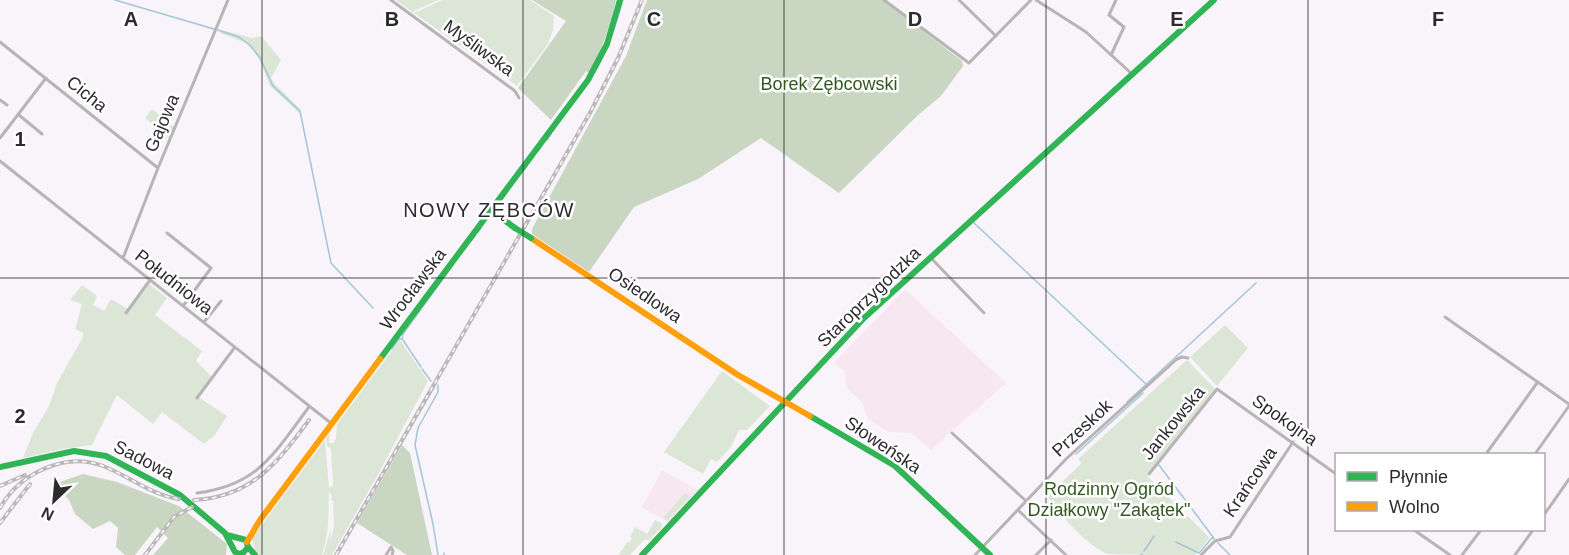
<svg xmlns="http://www.w3.org/2000/svg" width="1569" height="555" viewBox="0 0 1569 555" font-family="Arial,sans-serif">
  <style>
    .commercial { fill: #f7e7f0 }
    .green { fill: #dbe6d7 }
    .forest { fill: #c8d6c2 }
    .lines { fill: none; stroke-linecap: round; stroke-linejoin: round }
    .stream { stroke: #a2c6d7; stroke-width: 1.5 }
    .street { stroke: #b8b4b6; stroke-width: 3 }
    .fast { stroke: #30b455; stroke-width: 6 }
    .slow { stroke: #ff9f0a; stroke-width: 6 }
    .rail-casing { stroke: #bcb8ba; stroke-width: 4 }
    .rail { stroke: #fff; stroke-width: 1.5; stroke-dasharray: 4.5; stroke-linecap: butt }
    .fast-bridge { stroke: #30b455; stroke-width: 6 }
    .grid { fill: none; stroke: #2e2b2f; stroke-width: 1.5; stroke-opacity: 0.55 }
    .labels { text-anchor: middle; dominant-baseline: central; stroke-width: 5; stroke-linejoin: round; paint-order: stroke }
    .street-label { font-size: 18px; fill: #2e2b2f; stroke: #fff }
    .park-label { font-size: 18px; fill: #335922; stroke: #fff }
    .neighbourhood-label { font-size: 20px; letter-spacing: 1.5px; fill: #2e2b2f; stroke: #fff }
    .grid-label { font-size: 20px; text-anchor: middle; font-weight: bold; fill: #2e2b2f; stroke: #fff; stroke-width: 5; stroke-linejoin: round; paint-order: stroke }
  </style>
  <rect width="100%" height="100%" fill="#f9f4fa"/>
  <path class="commercial" d="M905,289L1006,383L931,450L911,433L889,432L868,419L862,402L847,389L845,371L834,363Z
    M662,470L698,490L669,523L642,507Z"/>
  <path class="green" d="M396,0H438L412,12Z
    M442,0H530L554,16L553,30L548,44L517,86L414,13Z
    M221,30L252,38L261,36L281,60L271,78L275,84L301,110L299,113L270,86L259,58L246,43L220,33Z
    M152,109L174,127L169,138L145,118Z
    M149,284L167,298L155,315L202,351L196,361L212,377L198,397L227,416L214,436L204,444L162,412L153,424L117,395L92,445L62,449L23,458L33,433L49,406L57,383L83,337V333L75,329L82,304L70,300L82,285L97,296L93,305L104,311L111,299L129,310Z
    M1225,325L1248,348L1217,386L1190,357Z
    M400,340L428,381L380,471L332,555H327V553L326,555H323L331,529L330,544L334,526L333,501L331,500L332,497L329,491C328,515 330,530 322,555H259L255,551L252,538L325,440L329,488L333,485L331,449L327,446L326,437L330,432L329,443H333L336,439L337,424Z
    M1187,360L1215,389L1147,476L1210,538L1195,555C1181,555 1116,555 1107,554C1083,542 1062,517 1047,496L1080,465L1081,462L1078,459Z
    M722,371L770,406L747,430H739L731,447L717,462L711,459L703,474L664,452Z
    M685,493L690,496L668,520L663,518Z
    M655,520L661,523L663,526L649,540H644L630,555H619L627,542H630L632,538L630,537L635,527L647,534Z"/>
  <path class="forest" d="M532,0H616C610,25 602,51 589,73L586,71L551,120L518,88L566,21Z
    M647,0H883L962,61L963,66L941,96L918,115L839,193L761,138L698,179L634,207L589,272L532,234V229L626,56Z
    M402,445L410,453L432,555H407L357,523Z
    M83,474L117,482L179,506L227,544L226,555H153L168,538L157,527L135,555H125L116,547L118,528L110,521L93,529L75,514L69,500L54,484Z"/>
  <g class="lines">
    <path class="stream" d="M115,0L214,29
      M218,30L239,37L251,46L260,58L273,86L300,111L331,263L373,308
      M575,101C601,68 612,39 623,0
      M553,131L555,128
      M547,140L551,134
      M538,151L541,147
      M530,162L534,156
      M524,170L527,166
      M502,199L506,194
      M496,207L499,203
      M973,222L1146,384
      M478,232L481,228
      M471,241L475,236
      M464,250L467,246
      M403,340L421,367
      M392,349L399,339H402L403,334L453,265
      M422,369L431,381
      M1127,402L1256,283
      M1076,454L1143,393
      M1159,465L1213,537
      M1176,542L1199,553L1213,537L1214,539
      M1218,543L1230,555
      M1144,551L1154,536
      M444,553V555
      M337,555L436,384
      M438,555L433,524L415,445L418,428L438,392V385
      M1141,555L1142,554"/>
    <path class="street" d="M391,0L515,91L519,98
      M884,0L969,63L1031,0
      M959,0L996,36
      M1036,0L1086,32L1132,74
      M0,42L158,168
      M1111,55L1124,27L1109,15L1116,0
      M0,100L7,105
      M19,115L42,134
      M0,138L46,78
      M0,161L332,424
      M167,233L211,268L183,306
      M123,258L158,168L228,0
      M931,258L984,313
      M126,313L150,280
      M1445,317L1569,404
      M204,322L221,301
      M197,398L235,347
      M952,433L1026,501
      M1486,454L1537,383
      M1535,454L1569,406
      M1149,474L1217,389L1336,474
      M197,493C259,485 274,453 309,407
      M1018,510L1066,555
      M1544,515L1569,479
      M1414,530L1450,555
      M386,555L391,547L393,551L392,555
      M975,555L1066,459L1177,359L1182,357L1188,358
      M1036,555L1051,540
      M1201,555L1215,541L1230,537L1293,442
      M1462,555L1481,530
      M1515,555L1533,530"/>
    <path class="fast" d="M490,210L515,228
      M380,359L588,80L607,44L620,0
      M810,416L895,466L990,555
      M0,467L74,451L106,456L180,495L225,533L235,552L240,554L244,552
      M227,535L246,540L248,547L244,552
      M248,547L255,555
      M642,555L864,318L1214,0"/>
    <path class="slow" d="M531,238L738,375L810,416
      M247,542L260,520L380,359"/>
    <defs>
      <path id="rail" d="M0,486L25,475
        M194,500C252,497 277,463 309,420
        M0,508C19,474 65,451 103,466C129,476 151,495 179,499
        M0,523L30,484
        M145,555L174,517L192,507
        M336,555L591,111L618,58L642,0"/>
    </defs>
    <use href="#rail" class="rail-casing"/>
    <use href="#rail" class="rail"/>
    <path class="fast-bridge" d="M515,228L531,238"/>
  </g>
  <path class="grid" d="M262,0V555M523,0V555M784,0V555M1046,0V555M1308,0V555M0,278H1569"/>
  <g class="labels">
    <g class="street-label">
      <text transform="translate(479 48) rotate(36)">Myśliwska</text>
      <text transform="translate(87 94) rotate(39)">Cicha</text>
      <text transform="translate(162 123) rotate(-67)">Gajowa</text>
      <text transform="translate(174 282) rotate(38)">Południowa</text>
      <text transform="translate(413 289) rotate(-53)">Wrocławska</text>
      <text transform="translate(645 295) rotate(34)">Osiedlowa</text>
      <text transform="translate(869 297) rotate(-44)">Staroprzygodzka</text>
      <text transform="translate(1285 420) rotate(35)">Spokojna</text>
      <text transform="translate(1173 423) rotate(-51)">Jankowska</text>
      <text transform="translate(1082 428) rotate(-43)">Przeskok</text>
      <text transform="translate(883 445) rotate(34)">Słoweńska</text>
      <text transform="translate(144 460) rotate(27)">Sadowa</text>
      <text transform="translate(1250 482) rotate(-56)">Krańcowa</text>
    </g>
    <g class="park-label">
      <text x="829" y="84">Borek Zębcowski</text>
      <text x="1109" y="489">Rodzinny Ogród<tspan x="1109" dy="21">Działkowy "Zakątek"</tspan></text>
    </g>
    <g class="neighbourhood-label">
      <text x="489" y="210">NOWY ZĘBCÓW</text>
    </g>
  </g>
  <g class="grid-label">
    <text x="131" y="26">A</text>
    <text x="392" y="26">B</text>
    <text x="654" y="26">C</text>
    <text x="915" y="26">D</text>
    <text x="1177" y="26">E</text>
    <text x="1438" y="26">F</text>
    <text x="20" y="146">1</text>
    <text x="20" y="423">2</text>
  </g>
  <rect x="1335" y="453" width="210" height="78" fill="#ffffff" stroke="#abaaac" stroke-width="1.5"/>
  <rect x="1347" y="472" width="30" height="9" fill="#30b455" stroke="#abaaac" stroke-width="1.5"/>
  <text x="1389" y="483" font-size="18" fill="#2e2b2f">Płynnie</text>
  <rect x="1347" y="502" width="30" height="9" fill="#ff9f0a" stroke="#abaaac" stroke-width="1.5"/>
  <text x="1389" y="513" font-size="18" fill="#2e2b2f">Wolno</text>
  <g transform="translate(54 501) rotate(206)" stroke="#ffffff" stroke-width="4.5" paint-order="stroke">
  <path d="M0-4.5L10 22L0 15L-10 22Z" fill="#2e2b2f"/>
  <text y="-9" font-size="16" font-weight="bold" text-anchor="middle" fill="#2e2b2f">N</text>
  </g>
</svg>
